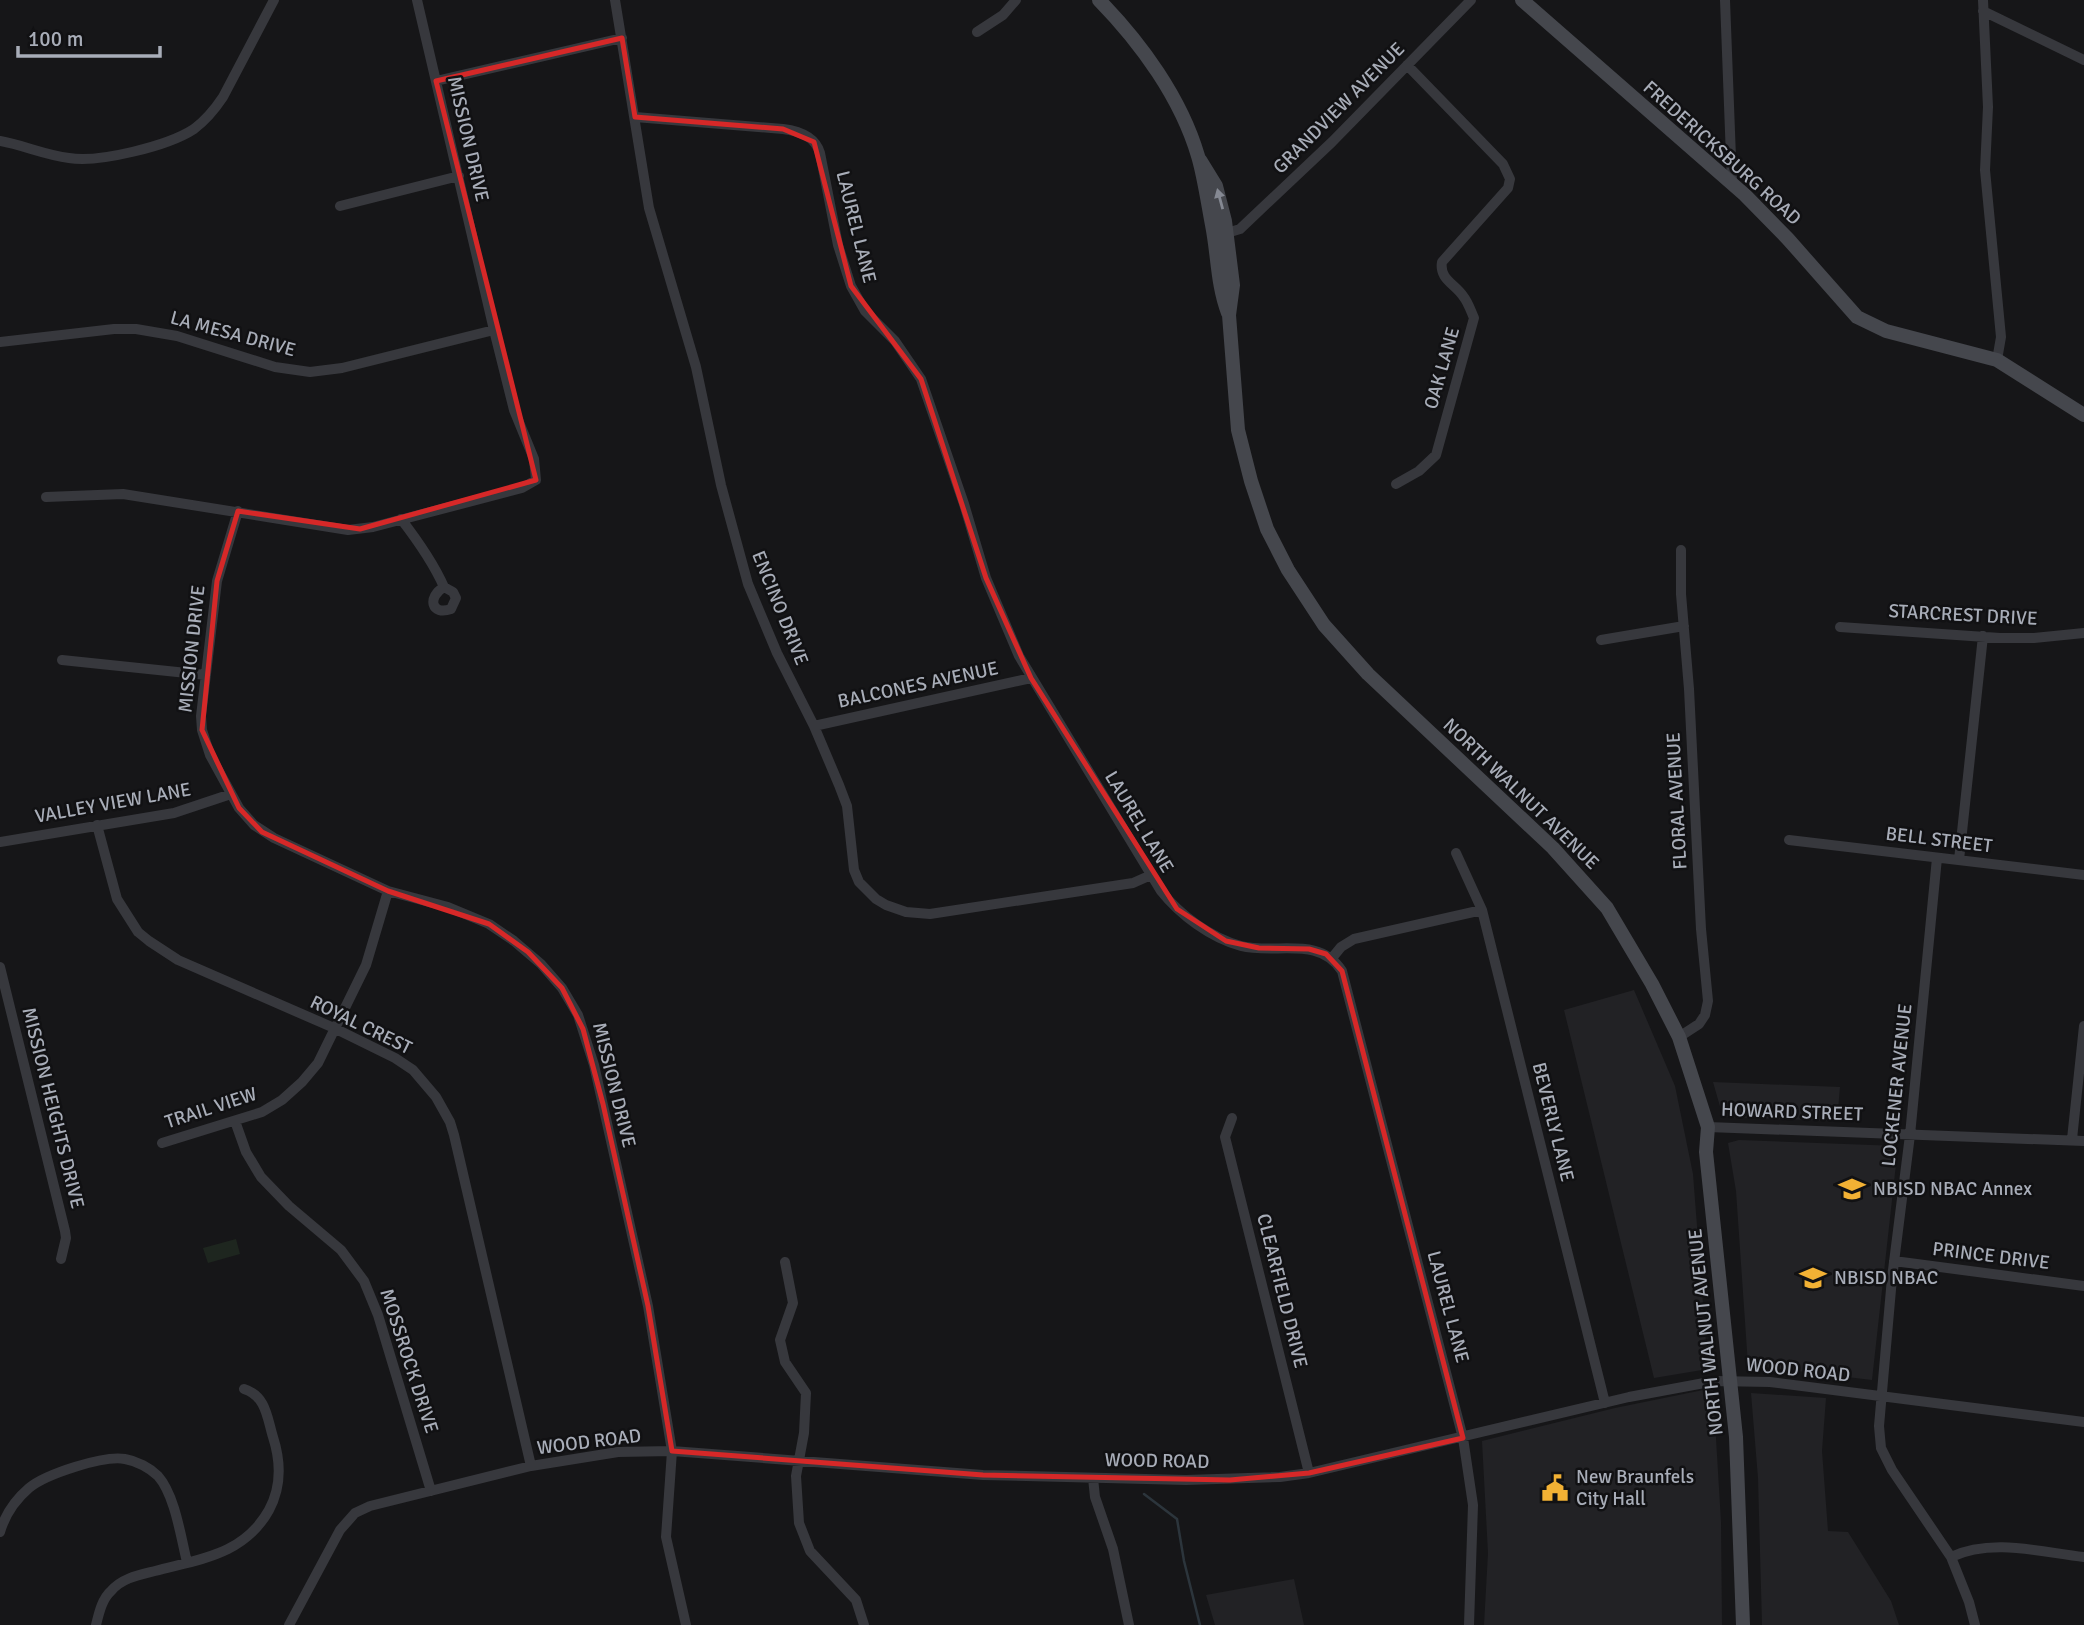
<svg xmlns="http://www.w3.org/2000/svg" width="2084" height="1625" viewBox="0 0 2084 1625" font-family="Signika,sans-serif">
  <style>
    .built { fill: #222225 }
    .green { fill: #1e261f }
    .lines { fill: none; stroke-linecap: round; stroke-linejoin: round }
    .stream { stroke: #2c353c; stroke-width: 2.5 }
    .street { stroke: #37383d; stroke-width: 10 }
    .secondary { stroke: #45474d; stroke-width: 14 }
    .oneway { fill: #858993 }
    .marked { fill: none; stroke: #d62828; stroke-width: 5; stroke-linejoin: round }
    .labels { text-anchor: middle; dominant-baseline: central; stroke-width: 5; stroke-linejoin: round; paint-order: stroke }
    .street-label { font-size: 19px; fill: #a8adb8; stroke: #111113 }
    .poi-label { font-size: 19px; fill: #a8adb8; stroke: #111113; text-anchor: start }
  </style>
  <rect width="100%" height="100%" fill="#161618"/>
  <path class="built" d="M1634,990L1675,1086L1693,1174L1708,1369L1654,1378L1564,1010Z
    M1713,1082L1840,1087L1837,1121L1723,1117Z
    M1739,1140L1898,1146L1872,1380L1748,1365L1736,1191L1728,1143Z
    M1713,1388L1721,1522L1722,1625H1484L1488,1553L1482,1441L1615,1408Z
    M1751,1393L1826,1398L1822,1451L1828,1531L1848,1532L1891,1601L1899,1625H1762L1758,1478Z
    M1294,1579L1304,1625H1215L1206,1595Z"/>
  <path class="green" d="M236,1239L240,1254L208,1263L203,1248Z"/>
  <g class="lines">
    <path class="stream" d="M1144,1494L1177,1519L1184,1561L1200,1625"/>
    <path class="street" d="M615,0L649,208L696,367L721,485L748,584L777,653L814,726L839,785L847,806L854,870L859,882L876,899L886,905L906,912L930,914L1133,883L1151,875
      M1725,0L1732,184
      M1983,0L1988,107L1985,170L2001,337L1997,360
      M1983,11L2084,60
      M977,32L1003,15L1016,0
      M436,81L622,38
      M635,117L783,129C799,131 815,136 820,153L838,245L851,286L865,311L895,341L921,379L964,504L986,578L1019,656L1161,891C1180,915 1211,938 1241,946C1276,955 1319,935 1342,971L1463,1438L1473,1505L1469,1625
      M0,141C23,145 45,155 69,158C99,163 168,146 194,129C206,120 215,109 223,97L274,0
      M340,206L459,176
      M1227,233L1240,229L1332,142L1471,0
      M0,342L114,329H136L177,336L275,367L310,372L342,368L494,330
      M1396,484L1419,471L1436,455L1474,318C1471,311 1468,302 1463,296C1455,284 1439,279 1442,262L1508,188L1510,179L1503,164L1407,65
      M46,497L123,494L348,530L373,527L522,488L536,480L534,459L514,410L494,330L417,0
      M238,511L217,581L201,716L202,730L210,755L239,808L254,825L274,838L388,891L448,907L489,924L514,941L541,964L562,988L578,1015L594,1065L648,1306L672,1451L666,1537L686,1625
      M401,519C418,541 433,562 444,587C427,597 431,616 451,609L456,598L453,592L444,587
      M1840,627L2000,638H2034L2084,633
      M1601,640L1684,626
      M62,660L206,675
      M814,726L1031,678
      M97,825L117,899L138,932L149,941L178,960L334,1028L395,1058L413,1070L436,1097L450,1122L454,1135L531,1466
      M1789,840L2084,875
      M0,842L174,813L231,794
      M1456,853L1482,910L1605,1403
      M1937,858L1910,1135L1892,1278L1879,1426L1881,1448L1892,1470L1951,1557L1969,1602L1975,1625
      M1959,860L1983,636
      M1332,958L1341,947L1354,939L1482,910
      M0,967L65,1231L66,1238L61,1259
      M1679,1037L1699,1024L1705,1015L1708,1001L1701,929L1689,689L1681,594V550
      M1232,1118L1225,1137L1309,1473
      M235,1121L246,1152L261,1177L289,1206L341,1250L364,1281L378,1315L431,1491
      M1708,1127L2084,1141
      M2072,1139L2084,1026
      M162,1143L262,1112L282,1100L302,1082L318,1063L366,965L388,891
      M1894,1261L2084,1286
      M785,1262L793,1303L780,1340L785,1362L806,1393L804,1433L796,1476L799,1523L810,1551L856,1600L864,1625
      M1093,1478L1095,1497L1113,1549L1129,1625
      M0,1532C5,1515 15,1500 29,1488C46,1474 104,1455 125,1459C137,1461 150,1468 158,1476C175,1495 181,1538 187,1562
      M1951,1557C1992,1538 2040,1552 2084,1557
      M96,1625C99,1613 102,1599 111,1591C122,1578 139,1575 155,1571C200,1559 244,1555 269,1510C282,1486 281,1462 273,1437C267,1417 266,1396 244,1389
      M289,1625L340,1530L355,1513L370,1506L531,1466L618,1452L672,1451L983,1475L1186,1480L1280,1477L1309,1473L1629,1397L1715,1381L1770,1382L2084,1422"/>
    <path class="secondary" d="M1099,0C1141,43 1181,98 1198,156C1204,176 1208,204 1212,225C1218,255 1217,284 1228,313
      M1522,0L1745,195L1788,239L1857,317L1886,331L1997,360L2084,415
      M1200,160L1216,186L1225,221L1233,285L1229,315L1238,430L1251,481L1267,529L1288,570L1324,625L1368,674L1553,848L1607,908L1652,984L1679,1037L1708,1127L1706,1152L1736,1437L1743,1625"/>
  </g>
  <defs><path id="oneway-solid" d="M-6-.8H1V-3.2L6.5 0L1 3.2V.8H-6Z" transform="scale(1.75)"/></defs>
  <use class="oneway" href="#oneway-solid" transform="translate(1220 199) rotate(-105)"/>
  <path class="marked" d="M622,38L635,117L783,129L814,142L851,286L921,379L986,578L1031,678L1177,909L1226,941L1259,948L1309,949L1326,954L1342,971L1463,1438L1309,1473L1230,1480L983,1475L672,1451L648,1306L603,1104L583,1029L562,988L528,952L489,924L388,891L262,832L239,808L202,730L217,581L238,511L360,529L536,480L436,81Z"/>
  <defs>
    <symbol id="school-bare" viewBox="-9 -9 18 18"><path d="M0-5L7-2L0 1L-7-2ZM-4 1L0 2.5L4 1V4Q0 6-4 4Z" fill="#f2b134" stroke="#111113" stroke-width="2.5" paint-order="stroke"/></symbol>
    <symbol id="civic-bare" viewBox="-9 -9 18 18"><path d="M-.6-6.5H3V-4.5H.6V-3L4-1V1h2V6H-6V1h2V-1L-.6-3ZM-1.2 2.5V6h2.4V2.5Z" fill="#f2b134" stroke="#111113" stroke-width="2.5" paint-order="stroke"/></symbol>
  </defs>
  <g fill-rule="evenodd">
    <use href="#school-bare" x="1833" y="1170" width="38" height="38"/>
    <use href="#school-bare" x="1794" y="1259" width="38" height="38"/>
    <use href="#civic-bare" x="1536" y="1469" width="38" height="38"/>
  </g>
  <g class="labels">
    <g class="street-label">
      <text transform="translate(1339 108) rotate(-45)">GRANDVIEW AVENUE</text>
      <text transform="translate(468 139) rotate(77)">MISSION DRIVE</text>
      <text transform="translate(1722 153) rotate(42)">FREDERICKSBURG ROAD</text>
      <text transform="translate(856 227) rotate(76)">LAUREL LANE</text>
      <text transform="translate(233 334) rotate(15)">LA MESA DRIVE</text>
      <text transform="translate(1442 368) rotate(-74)">OAK LANE</text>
      <text transform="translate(780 608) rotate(68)">ENCINO DRIVE</text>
      <text transform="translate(1963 615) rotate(3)">STARCREST DRIVE</text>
      <text transform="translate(192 649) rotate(-84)">MISSION DRIVE</text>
      <text transform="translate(918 685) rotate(-12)">BALCONES AVENUE</text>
      <text transform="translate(1521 794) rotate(44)">NORTH WALNUT AVENUE</text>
      <text transform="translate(1677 801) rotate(-93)">FLORAL AVENUE</text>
      <text transform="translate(113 803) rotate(-10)">VALLEY VIEW LANE</text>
      <text transform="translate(1139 822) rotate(59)">LAUREL LANE</text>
      <text transform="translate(1939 840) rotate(7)">BELL STREET</text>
      <text transform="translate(361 1025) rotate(26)">ROYAL CREST</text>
      <text transform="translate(614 1085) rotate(76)">MISSION DRIVE</text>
      <text transform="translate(1897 1085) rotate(-84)">LOCKENER AVENUE</text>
      <text transform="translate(53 1108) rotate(76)">MISSION HEIGHTS DRIVE</text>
      <text transform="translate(211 1108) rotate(-18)">TRAIL VIEW</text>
      <text transform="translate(1792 1112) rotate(2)">HOWARD STREET</text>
      <text transform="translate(1553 1122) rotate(76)">BEVERLY LANE</text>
      <text transform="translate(1991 1256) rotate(7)">PRINCE DRIVE</text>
      <text transform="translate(1282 1291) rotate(76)">CLEARFIELD DRIVE</text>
      <text transform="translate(1448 1307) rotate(75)">LAUREL LANE</text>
      <text transform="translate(1706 1332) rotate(-96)">NORTH WALNUT AVENUE</text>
      <text transform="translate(409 1361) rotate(72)">MOSSROCK DRIVE</text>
      <text transform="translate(1798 1370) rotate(6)">WOOD ROAD</text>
      <text transform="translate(589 1442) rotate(-7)">WOOD ROAD</text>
      <text transform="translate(1157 1461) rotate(1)">WOOD ROAD</text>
    </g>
    <g class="poi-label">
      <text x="1873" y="1189">NBISD NBAC Annex</text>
      <text x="1834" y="1278">NBISD NBAC</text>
      <text x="1576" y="1477">New Braunfels<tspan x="1576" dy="22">City Hall</tspan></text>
    </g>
  </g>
  <path d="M18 46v10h142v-10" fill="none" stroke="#a8adb8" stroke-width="3.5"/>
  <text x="28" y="46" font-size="21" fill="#a8adb8" stroke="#111113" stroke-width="5" paint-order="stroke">100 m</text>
</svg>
